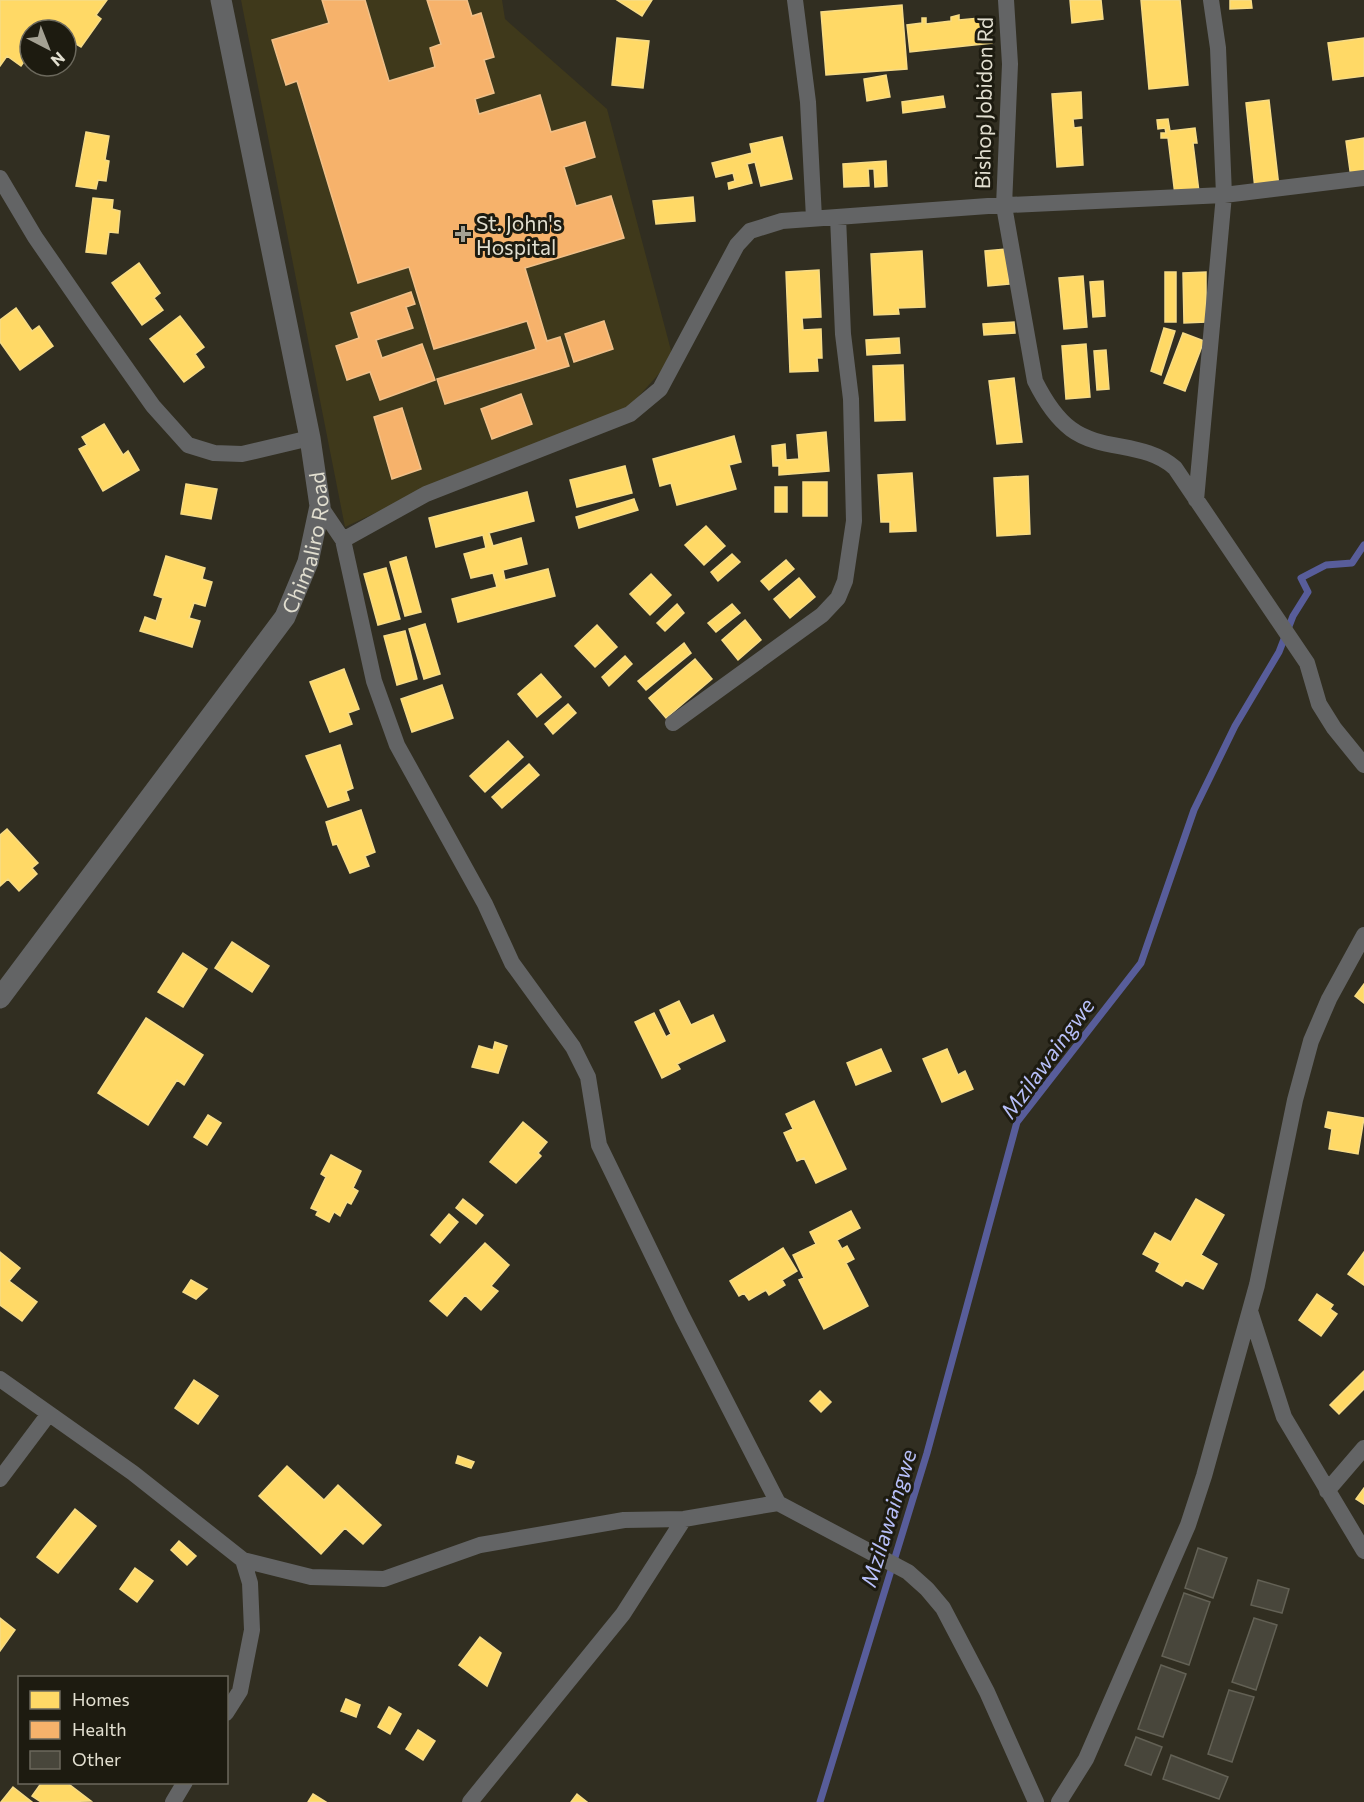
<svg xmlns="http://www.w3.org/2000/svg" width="1364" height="1802" viewBox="0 0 1364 1802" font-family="Commissioner,sans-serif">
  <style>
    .built { fill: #3f391b }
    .homes { fill: #ffd966; stroke: #f6db86; stroke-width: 1.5 }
    .health { fill: #f6b26b; stroke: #f0c089; stroke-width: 1.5 }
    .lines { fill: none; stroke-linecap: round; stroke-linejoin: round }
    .stream { stroke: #585d9a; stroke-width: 7 }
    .building { fill: #48463b; stroke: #636155; stroke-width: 1.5 }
    .minor { stroke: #636465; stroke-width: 16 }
    .tertiary { stroke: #636465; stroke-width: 21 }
    .poi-dot { fill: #a4a193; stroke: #1d1b10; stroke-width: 2 }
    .labels { text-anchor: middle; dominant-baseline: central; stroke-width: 6; stroke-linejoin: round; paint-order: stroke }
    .street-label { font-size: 21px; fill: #e2dfd0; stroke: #1d1b10 }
    .poi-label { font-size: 21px; fill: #e2dfd0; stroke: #1d1b10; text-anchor: start }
    .water-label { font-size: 22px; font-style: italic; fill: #b7bff9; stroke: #1d1b10 }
  </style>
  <rect width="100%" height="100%" fill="#312e21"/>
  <path class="built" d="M241,0H502L505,19L607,109L673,358L622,415L472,468L345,527Z"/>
  <path class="homes" d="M0,0H107L96,15L101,19L81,47L71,41L66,48V30H30V53L21,66L7,56L0,66Z
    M617,0H652L642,16Z
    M1070,0H1101L1103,19L1072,23Z
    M1141,0H1180L1188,85L1149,89Z
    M1230,0H1251L1252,8L1230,9Z
    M902,5L907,69L826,75L821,12Z
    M959,15V20L990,17L992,43L910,52L907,25L922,23V18H926V24L951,21V17Z
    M617,38L649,41L643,88L612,85Z
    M1364,38V76L1333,80L1328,43Z
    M886,75L890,97L867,101L864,79Z
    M1081,92L1082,118L1073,119L1074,128L1081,127L1083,165L1057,167L1052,94Z
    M943,96L945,107L903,113L902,102Z
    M1269,100L1279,187L1255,189L1246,103Z
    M1168,119L1170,131L1195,128L1197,143H1193L1199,192L1175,195L1168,138H1161V133H1166L1165,128L1158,129L1157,120Z
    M86,132L109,136L105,160L109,161L106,181L98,180L96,189L76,186Z
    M782,137L792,179L761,186L755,162L747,164L752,183L729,189L728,183L735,181L733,173L716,177L712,163L752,153L750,144Z
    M1364,138V176L1351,178L1346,141Z
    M886,161L887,186L875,187L874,169H868L869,186L844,187L843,164Z
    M693,197L695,221L656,224L653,201Z
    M93,198L113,200L112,209L120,211L118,233L109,232L106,254L86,252Z
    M1006,249L1009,284L988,286L985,251Z
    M922,251L925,307L898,308L899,314L874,315L871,254Z
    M139,263L160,293L154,298L163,310L142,325L112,283Z
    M819,270L821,317L802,318L803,330L821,329L822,358H817L818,371L790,372L786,272Z
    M1165,272H1176V322H1165Z
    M1206,272V322L1184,323L1183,273Z
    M1083,276L1087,327L1064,329L1059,278Z
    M1103,281L1105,316L1093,317L1090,282Z
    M16,308L32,331L39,326L53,346L20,370L0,342V320Z
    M180,316L204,347L195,354L204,367L184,382L150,339Z
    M1014,322L1015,333L984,335L983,324Z
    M1164,328L1175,331L1161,375L1151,371Z
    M1183,333L1204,341L1185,391L1164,383Z
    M899,338L900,353L867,355L866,340Z
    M1086,344L1090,397L1066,399L1062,346Z
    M1106,350L1109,389L1097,390L1094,351Z
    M903,365L905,420L875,421L873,366Z
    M1014,378L1022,442L997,444L989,381Z
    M104,424L123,455L128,451L139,470L103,491L79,449L87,445L82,437Z
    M826,432L829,471L779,475V466H773L772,446L785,444L786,460L799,459L797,435Z
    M734,436L741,462L729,465L736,489L677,505L671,483L660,486L653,459Z
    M625,466L632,493L577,507L570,480Z
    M912,473L916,531L890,532V522H881L878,475Z
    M1028,476L1030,534L997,536L994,478Z
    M803,482H827V516H803Z
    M186,484L217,489L211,519L181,514Z
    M775,487H787V512H775Z
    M527,492L534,521L489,533L493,546L521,538L527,564L503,570L505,580L548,569L555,596L458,622L452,599L497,587L493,573L471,578L464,554L486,548L483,535L436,547L429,518Z
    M634,499L638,510L579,528L576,517Z
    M706,526L725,546L704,565L685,545Z
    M732,554L740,562L718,581L711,572Z
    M166,556L205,568L202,579L212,582L205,606L194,603L189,618L200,621L192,647L140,631L145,617L156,621L163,598L154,595Z
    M406,557L421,612L405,616L390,562Z
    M786,560L794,569L769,590L761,581Z
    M386,568L400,619L378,625L364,574Z
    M651,574L671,595L650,615L630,594Z
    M799,578L815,597L790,618L774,599Z
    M677,604L684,613L665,631L657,623Z
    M732,604L740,613L716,632L708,623Z
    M745,620L761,640L738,660L722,640Z
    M425,624L440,674L424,679L409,629Z
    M597,625L617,647L595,667L575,646Z
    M405,631L417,679L397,685L384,636Z
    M684,643L691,653L646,690L638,681Z
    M625,656L632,664L609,686L602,677Z
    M695,659L712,679L666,718L649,698Z
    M344,669L359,709L348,713L352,724L330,732L310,682Z
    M541,674L561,697L537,717L518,694Z
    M442,685L453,718L412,732L401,699Z
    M568,704L576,713L553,734L545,724Z
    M508,741L523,757L485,792L470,776Z
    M340,745L353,788L346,791L349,800L328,807L306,756Z
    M529,764L539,775L502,808L492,797Z
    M361,810L375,852L365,856L369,866L350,873L337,844L333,845L326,822Z
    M7,829L38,863L32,868L37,874L19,891L8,879L0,886V835Z
    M232,942L269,966L252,992L215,968Z
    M183,953L207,969L183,1007L158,992Z
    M1364,984V1003L1355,996Z
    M679,1001L691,1025L713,1015L725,1041L677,1064L680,1069L662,1078L635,1022L654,1013L666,1037L671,1034L660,1010Z
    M146,1018L203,1055L184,1085L177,1080L148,1125L98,1093Z
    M495,1042L507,1046L498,1073L472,1067L479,1046L493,1050Z
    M881,1049L891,1071L856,1085L847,1063Z
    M947,1049L958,1075L965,1071L973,1089L942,1102L923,1059Z
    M814,1101L846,1169L816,1183L804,1158L797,1161L784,1133L793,1129L786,1114Z
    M1328,1112L1364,1118L1358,1154L1329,1149L1332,1129L1325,1127Z
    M208,1115L221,1123L207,1145L194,1137Z
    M523,1122L547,1142L538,1153L541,1156L516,1183L490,1162Z
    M331,1155L361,1171L353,1188L358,1191L351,1204L347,1202L340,1216L334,1212L329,1222L316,1215L318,1211L311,1208L326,1177L321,1174Z
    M463,1199L483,1215L476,1224L456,1208Z
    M1196,1199L1224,1215L1201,1255L1217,1264L1203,1289L1186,1280L1182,1286L1156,1271L1160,1263L1143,1254L1155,1233L1171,1242Z
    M851,1211L860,1228L837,1240L842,1249L847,1246L854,1259L846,1263L868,1306L824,1329L799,1280L804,1278L793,1255L816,1244L810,1232Z
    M449,1214L458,1222L440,1243L431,1235Z
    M485,1243L509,1265L491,1286L498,1291L481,1310L465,1295L447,1316L430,1301Z
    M783,1248L797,1271L782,1280L785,1285L769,1295L766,1290L749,1300L744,1293L739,1296L730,1281Z
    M0,1252L20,1268L9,1281L37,1302L22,1321L0,1305Z
    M1364,1252V1285L1348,1274Z
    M191,1280L207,1289L196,1299L183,1292Z
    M1317,1294L1333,1305L1330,1309L1337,1314L1321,1336L1299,1320Z
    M1364,1371V1389L1339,1414L1330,1405Z
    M194,1380L218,1396L198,1424L175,1408Z
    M820,1391L831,1402L821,1412L810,1401Z
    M458,1456L474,1462L471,1468L456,1463Z
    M287,1466L324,1500L338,1485L381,1525L363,1544L345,1528L321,1554L259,1496Z
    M1364,1488V1504L1356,1499Z
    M75,1509L96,1526L58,1573L37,1557Z
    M179,1541L196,1556L187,1565L171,1550Z
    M135,1568L153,1581L137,1602L120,1589Z
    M0,1618L15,1630L0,1651Z
    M480,1637L501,1653L487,1686L459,1665Z
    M346,1699L360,1705L356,1717L341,1711Z
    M389,1707L401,1714L390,1734L378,1727Z
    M418,1730L435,1741L423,1760L406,1749Z
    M42,1782H66L91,1801L41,1802L32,1796Z
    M13,1787L32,1802H1Z
    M313,1794L326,1802H308Z
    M577,1794L587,1802H571Z"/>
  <path class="health" d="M322,0H365L389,81L435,67L430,48L441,44L427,0H467L472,16L481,13L494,57L484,60L494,93L475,99L479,114L540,95L551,132L585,122L595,157L564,167L576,206L611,196L624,238L525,268L547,341L560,337L569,366L445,404L437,379L536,349L527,321L434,349L409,267L358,283L297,81L286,85L272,40L329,23Z
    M411,292L415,304L406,307L413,328L376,340L382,358L422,344L435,380L380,400L370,372L347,380L336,346L359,338L351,313Z
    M604,321L613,349L574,362L565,334Z
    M521,394L532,424L492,439L481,409Z
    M402,408L421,469L392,479L374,417Z"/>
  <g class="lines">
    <path class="stream" d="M820,1802L927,1453L1017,1122L1141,963L1194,810L1235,726L1279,652L1293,616L1308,592L1301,578L1326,565L1352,563L1364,545"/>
  </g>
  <path class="building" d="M1198,1548L1227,1558L1213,1598L1185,1588Z
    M1258,1580L1289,1589L1282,1613L1251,1605Z
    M1184,1593L1210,1602L1189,1665L1162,1656Z
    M1254,1618L1277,1625L1256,1690L1232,1682Z
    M1161,1665L1186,1674L1163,1737L1138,1729Z
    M1229,1690L1254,1697L1232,1762L1208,1754Z
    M1136,1737L1162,1747L1151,1775L1125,1765Z
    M1171,1755L1228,1777L1219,1799L1163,1779Z"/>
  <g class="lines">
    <path class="minor" d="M795,0L808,102L814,218
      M1006,0L1010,64L1004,206L1035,381C1044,399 1055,417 1071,429C1102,452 1145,441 1175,468L1307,663L1319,704L1334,728L1364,765
      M0,178L35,237L93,321L153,406L188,445L214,453L242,454L310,438
      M1196,500L1224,195L1218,48L1211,0
      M320,506L343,540L374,681L397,745L485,904L512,963L573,1047L588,1077L599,1145L682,1316L778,1503L908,1572L927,1589L943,1608L987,1692L1036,1802
      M343,540L426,494L630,414L660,389L737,245L750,231L782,221L988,206L1224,195L1364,178
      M673,723L822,615L838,598L845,581L854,521L851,399L843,334L838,217
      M1250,1311L1284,1417L1364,1551
      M0,1379L133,1473L243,1560L250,1583L252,1630L240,1691L226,1713
      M0,1479L48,1415
      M1327,1491L1364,1448
      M243,1560L311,1577L384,1579L480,1545L624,1520L684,1519L778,1503
      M173,1802L185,1782
      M470,1802L623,1614L684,1519
      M1059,1802L1086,1759L1188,1525L1204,1476L1257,1285L1295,1100L1311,1041L1329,999L1364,935"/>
    <path class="tertiary" id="s1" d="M0,998L285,617L308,562L320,506L310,438L221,0"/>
  </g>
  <path class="poi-dot" d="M460 225h6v6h6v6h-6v6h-6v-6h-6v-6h6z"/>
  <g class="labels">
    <g class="street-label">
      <text transform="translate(983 103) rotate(-89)">Bishop Jobidon Rd</text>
      <text stroke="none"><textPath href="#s1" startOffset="554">Chimaliro Road</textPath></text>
    </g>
    <g class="poi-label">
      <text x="476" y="222">St. John's<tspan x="476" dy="24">Hospital</tspan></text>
    </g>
    <g class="water-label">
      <text transform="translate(1047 1058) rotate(-54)">Mzilawaingwe</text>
      <text transform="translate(888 1518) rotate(-73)">Mzilawaingwe</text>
    </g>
  </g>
  <rect x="18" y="1676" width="210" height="108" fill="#1d1b10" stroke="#6c695d" stroke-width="1.5"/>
  <rect x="30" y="1691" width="30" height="18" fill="#ffd966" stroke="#6c695d" stroke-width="1.5"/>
  <text x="72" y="1706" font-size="18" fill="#e2dfd0">Homes</text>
  <rect x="30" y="1721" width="30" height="18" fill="#f6b26b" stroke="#6c695d" stroke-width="1.5"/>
  <text x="72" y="1736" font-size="18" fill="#e2dfd0">Health</text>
  <rect x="30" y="1751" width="30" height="18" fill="#48463b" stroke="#6c695d" stroke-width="1.5"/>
  <text x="72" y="1766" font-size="18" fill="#e2dfd0">Other</text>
  <g transform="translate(48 48) rotate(138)"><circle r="28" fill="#1d1b10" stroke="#6c695d" stroke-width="1.5"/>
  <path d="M0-4.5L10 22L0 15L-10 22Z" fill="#a4a193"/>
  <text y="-9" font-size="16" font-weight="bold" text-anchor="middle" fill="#e2dfd0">N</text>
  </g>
</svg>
